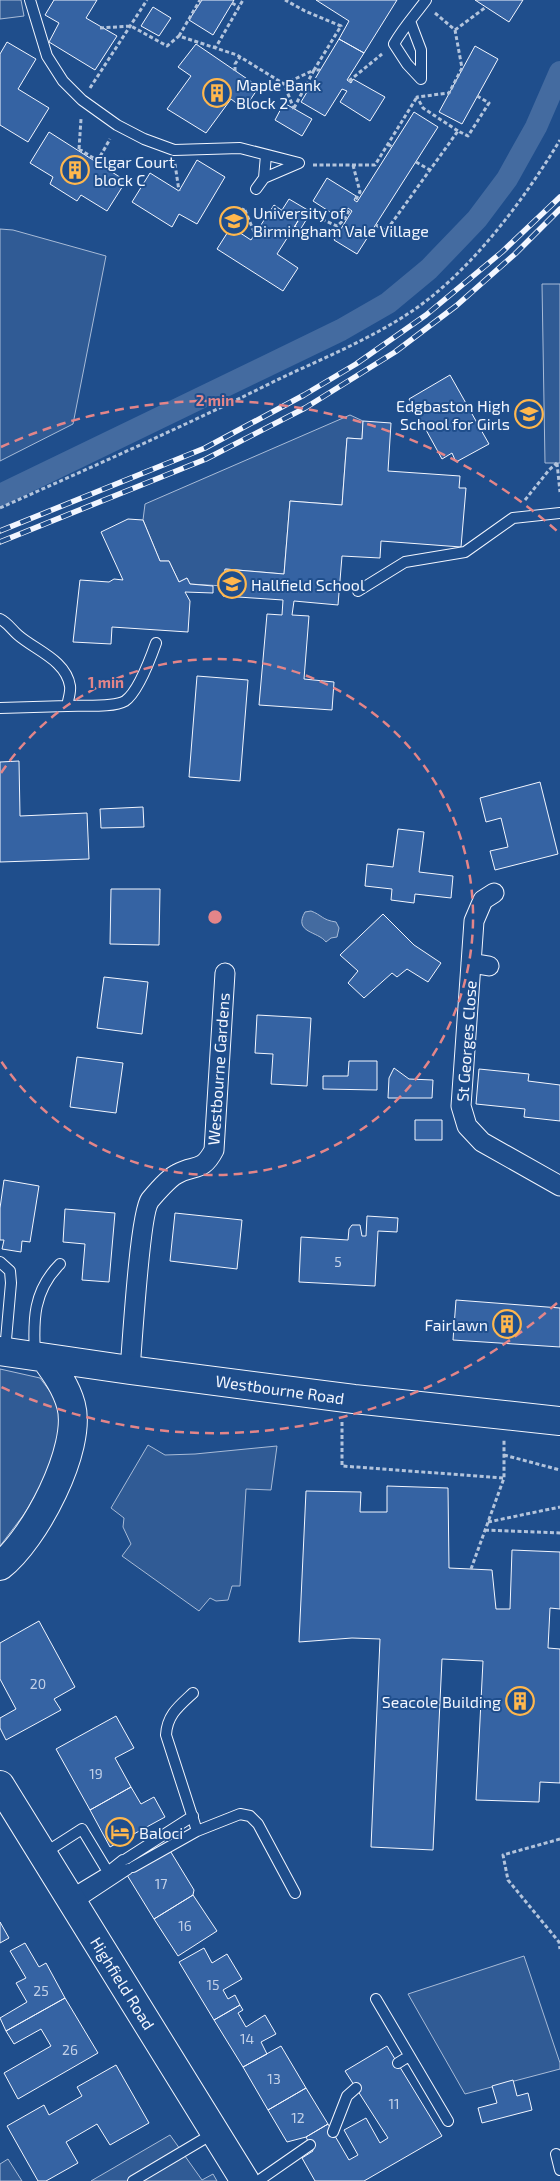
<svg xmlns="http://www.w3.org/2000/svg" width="560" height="2181" viewBox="0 0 560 2181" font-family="'Exo 2',sans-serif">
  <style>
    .built { fill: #305b95; stroke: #a8bbd7 }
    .water { fill: #446ba0; stroke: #a8bbd7 }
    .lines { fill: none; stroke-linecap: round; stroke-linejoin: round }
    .canal { stroke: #446ba0; stroke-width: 22 }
    .building { fill: #3563a3; stroke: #f2f6ff }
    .lane-casing { stroke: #f2f6ff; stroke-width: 12 }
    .street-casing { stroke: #f2f6ff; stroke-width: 21 }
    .secondary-casing { stroke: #f2f6ff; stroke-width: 30 }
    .path { stroke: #b3c4dc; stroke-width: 3; stroke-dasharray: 4 2.5; stroke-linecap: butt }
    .lane { stroke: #1f4e8c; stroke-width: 10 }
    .street { stroke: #1f4e8c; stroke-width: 19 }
    .secondary { stroke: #1f4e8c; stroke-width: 28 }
    .rail-casing { stroke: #f2f6ff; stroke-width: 5.5 }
    .rail { stroke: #1f4e8c; stroke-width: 4; stroke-dasharray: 11; stroke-linecap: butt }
    .ring { fill: none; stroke: #e38589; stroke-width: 2.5; stroke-dasharray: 9 6 }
    .labels { text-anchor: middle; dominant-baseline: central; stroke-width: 4; stroke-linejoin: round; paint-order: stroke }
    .number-label { font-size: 14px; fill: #c3d1e8 }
    .poi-label { font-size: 16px; fill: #f2f6ff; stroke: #1f4e8c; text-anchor: start }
    .street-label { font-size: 16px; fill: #f2f6ff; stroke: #1f4e8c }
    .centre { fill: #e38589; stroke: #1f4e8c; stroke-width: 2.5 }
    .ring-label { font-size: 15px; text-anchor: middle; font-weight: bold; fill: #e38589; stroke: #1f4e8c; stroke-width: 4; stroke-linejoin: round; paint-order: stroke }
  </style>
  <rect width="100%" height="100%" fill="#1f4e8c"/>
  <path class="built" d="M0,0H21L24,16L0,19Z
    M0,229L13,230L106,256L73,424L0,461Z
    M542,284H560V463H545Z
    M350,415L363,421L362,439L347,438L342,505L290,501L284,574L226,569L224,586L190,584L187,578L179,582L169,561H160L143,520L145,504Z
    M0,1369L40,1378L52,1394L60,1413L57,1447L47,1475L25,1513L0,1546Z
    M148,1445L165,1455L195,1454L277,1446L271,1490L246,1489L240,1586H232L228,1600L216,1601L210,1598L199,1611L122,1556L131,1544L123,1527L124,1518L111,1508Z
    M524,1956L560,2063V2069L465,2094L408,1994Z
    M170,2135L202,2180L213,2174L217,2181H91Z
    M8,2159L22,2181H0V2164Z"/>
  <path class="water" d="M311,911C322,915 322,920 336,922L339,928L337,937L331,938L326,942C318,931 293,933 305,912Z"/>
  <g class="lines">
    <path class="canal" d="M0,495L341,330L388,303L429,269L477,219L507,179L536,127L560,72"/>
  </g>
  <path class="building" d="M54,0H97L86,18L117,36L95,70L49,42L59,23L45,15Z
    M202,0H234L213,35L189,20Z
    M316,0H397L364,53L339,39L349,21Z
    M475,0H523L509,22Z
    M153,7L171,18L159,36L141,26Z
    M339,39L364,53L347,80L351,83L353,79L385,97L370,121L340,102L347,91L342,89L325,116L301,102Z
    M7,42L36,59L18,89L49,108L28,142L0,125V54Z
    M196,44L259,87L244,109L231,99L206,133L167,109L191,76L178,67Z
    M475,46L498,59L462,124L439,112Z
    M284,103L312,119L302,136L275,120Z
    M414,112L438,127L357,254L334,240L352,211L348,208L341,219L313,201L327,178L356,196L354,200L357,202Z
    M49,132L126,181L107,211L81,195L77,201L50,184L53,177L30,163Z
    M197,160L225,177L197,224L179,214L172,227L132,202L150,173L179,191Z
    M289,199L311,212L300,230L295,226L298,221L282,210Z
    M274,205L298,221L277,254L298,268L283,291L217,249L231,227L251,240Z
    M450,375L489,444L456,462L452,453L442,459L409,399Z
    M363,421L391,423L388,471L460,476L459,488H466L461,547L381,541L380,558L342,556L338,605L294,601L292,615L309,616L304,679L334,682L332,710L259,705L267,614L282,615L283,600L223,596L225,569L284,574L290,501L342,505L347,438L362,439Z
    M128,519L143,520L160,561H169L179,582L187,578L190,584L213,586V593L185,592L190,601L188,632L112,627L111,644L73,642L80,580L109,582L114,579L123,580L101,532Z
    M197,676L248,680L240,781L189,777Z
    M19,761L20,816L87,813L89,859L0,862V762Z
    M540,782L558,854L495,870L490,851L508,847L501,818L486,822L480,798Z
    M143,807L144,827L101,828L100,809Z
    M398,829L424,832L419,872L453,876L451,898L415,894L414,903L391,900L392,889L365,886L367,864L393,867Z
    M111,889H160L159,945L110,944Z
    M383,914L414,945L441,963L428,982L407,969L397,977L392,973L364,998L348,983L358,971L340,955Z
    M104,977L148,982L142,1034L97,1028Z
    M257,1015L311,1018L307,1086L271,1084L273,1054L255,1053Z
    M77,1057L123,1063L116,1113L70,1107Z
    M349,1061H377V1090L323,1089V1076H348Z
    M394,1068L409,1079L433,1080L432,1098H388L389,1078Z
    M479,1069L529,1074L528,1081L560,1085V1121L524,1117L525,1109L476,1104Z
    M415,1120H442V1140H415Z
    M4,1180L39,1186L30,1242L22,1241L21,1252L2,1249L4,1240H0V1208Z
    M65,1209L115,1213L109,1282L82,1280L85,1244L63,1242Z
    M175,1213L242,1220L237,1269L170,1261Z
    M367,1216L398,1218L397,1232L378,1231L375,1286L299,1282L301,1237L348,1240L349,1229L352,1225H360L362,1236H366Z
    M456,1300L560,1308V1347L453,1340Z
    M387,1486L448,1488L449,1568L492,1570L496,1609H510L512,1550L560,1552V1609L550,1608L548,1648L560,1649V1783L540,1782L539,1802L476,1800L483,1661L442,1659L433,1850L371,1847L380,1639L352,1638L299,1642L306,1491L361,1492L360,1512H387Z
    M39,1621L75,1687L54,1699L61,1710L6,1740L0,1728V1718L16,1709L0,1679V1643Z
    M116,1716L134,1748L115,1758L131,1787L90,1810L56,1749Z
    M131,1787L141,1804L154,1797L165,1817L110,1847L90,1810Z
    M169,1849L194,1890L193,1895L154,1919L127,1875Z
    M193,1895L217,1931L178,1956L154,1919Z
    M0,1922L9,1938L0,1943Z
    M25,1943L39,1967L46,1963L65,1998L6,2031L0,2018L27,2002L16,1983L26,1978L10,1951Z
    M204,1948L212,1963L227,1954L242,1979L223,1990L228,1999L235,1995L240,2005L214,2020L179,1962Z
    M65,1998L98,2053L18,2099L4,2073L51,2046L41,2029L14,2044L6,2031Z
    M240,2005L243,2010L238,2013L246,2027L265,2015L276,2034L261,2042L267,2054L243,2067L214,2020Z
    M281,2046L306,2088L268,2110L243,2067Z
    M387,2046L442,2136L364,2181H315L302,2158L313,2151L306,2137L328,2124L349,2160L358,2155L344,2130L366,2118L380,2143L388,2138L345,2071Z
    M116,2065L149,2123L110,2145L97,2124L66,2142L78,2163L46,2181H38L7,2126L44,2105L49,2115L82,2096L77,2087Z
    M513,2080L517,2096L528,2093L532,2110L482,2123L478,2108L497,2103L492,2086Z
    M306,2088L328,2124L306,2137L287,2142L268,2110Z"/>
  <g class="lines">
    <defs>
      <path id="lane" d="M30,0L47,56L63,81L82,100L117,125L144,139L174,150L240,148L299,163L264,178L256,189
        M410,21L421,50V79L407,64L394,44C403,28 415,15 426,0
        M264,178L266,155
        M358,591L405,562L465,552L513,518L560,513
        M0,619C8,623 11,629 18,635C35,650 66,660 70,686C71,692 68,700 67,706L0,708
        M67,706C82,705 113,708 125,701C138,692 151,657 156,643
        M0,1262L10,1271L11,1283L5,1351
        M35,1356C33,1320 33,1291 60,1264
        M193,1693C179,1706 167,1715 166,1735L197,1831L240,1814L250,1816L258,1824L295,1893
        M43,1854L82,1829L108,1872L70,1895
        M126,1859L193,1816
        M133,1867L197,1831
        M108,1872L123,1860
        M75,1904L128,1869
        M376,1999L448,2121
        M398,2063L409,2056
        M333,2132L347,2096L356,2088
        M556,2154L560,2170
        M133,2181L214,2133
        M258,2181L310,2145"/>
      <path id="street" d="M494,893L483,900L474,921L461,1106L467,1126L482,1142L560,1186
        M471,963L489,966
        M130,1370C132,1345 140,1213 150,1200C155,1194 170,1177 177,1174C195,1164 202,1173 214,1150L225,973"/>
      <path id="secondary" d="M0,1351L130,1370L354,1399L560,1421
        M0,1566C34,1540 83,1448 71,1405C66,1387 56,1373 45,1358
        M0,1785L245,2181"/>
    </defs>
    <use href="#lane" class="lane-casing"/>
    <use href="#street" class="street-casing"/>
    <use href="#secondary" class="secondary-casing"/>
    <path class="path" d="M232,3L239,7
      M435,13L455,30L462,68L449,93L417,97L423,108L458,131
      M100,28L131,26L167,46L179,36L237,55L284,84L294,109
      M455,30L486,7
      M179,36L200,0
      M213,47H216L243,0
      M235,71V64L240,57
      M349,81L382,54
      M284,84L314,70L341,26L305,11L285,0
      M90,88L147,0
      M294,108L314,70H320
      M388,144L392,147
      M79,149L81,119
      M79,149L98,161
      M97,162L110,139
      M416,162L430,170
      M175,164L179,191
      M313,165H375L417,97
      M353,165L360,192L355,201
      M310,214L337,226L344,220L350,209
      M376,225L386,231L458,131L468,136L489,103L477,96
      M233,229L244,208L255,234
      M557,463L560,492
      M525,500L549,470L557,463
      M0,508C94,466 189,424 281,378C322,359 365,341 403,317C466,278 522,203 560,140
      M342,1422V1466L504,1478
      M504,1455L560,1470
      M488,1522L560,1507
      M485,1530L560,1533
      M471,1569L504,1478V1439
      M560,1839L503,1855L508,1880L559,1942L560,1949"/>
    <use href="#lane" class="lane"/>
    <use href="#street" class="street"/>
    <use href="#secondary" class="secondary"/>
    <defs>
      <path id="rail" d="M0,531L205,448L304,395L356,364L426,315L502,252L560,197
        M0,542L206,459L305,408L395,352L456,306L515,254L560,209"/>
    </defs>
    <use href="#rail" class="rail-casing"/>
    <use href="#rail" class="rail"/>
  </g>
  <g class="ring">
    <path d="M1 773A258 258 0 1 1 1 1061"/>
    <path d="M557 1303A516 516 0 0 1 1 1387M1 447A516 516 0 0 1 557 531"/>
  </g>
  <defs>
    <symbol id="building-ring" viewBox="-11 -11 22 22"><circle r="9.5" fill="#1f4e8c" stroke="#ffb74d" stroke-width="1.5"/><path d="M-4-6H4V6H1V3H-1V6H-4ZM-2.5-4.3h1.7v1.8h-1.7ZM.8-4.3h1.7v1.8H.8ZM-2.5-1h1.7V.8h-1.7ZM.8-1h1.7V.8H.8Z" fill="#ffb74d"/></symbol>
    <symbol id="university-ring" viewBox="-11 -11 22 22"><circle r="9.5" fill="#1f4e8c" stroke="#ffb74d" stroke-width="1.5"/><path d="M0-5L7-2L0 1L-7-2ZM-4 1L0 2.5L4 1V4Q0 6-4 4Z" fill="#ffb74d"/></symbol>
    <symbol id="school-ring" viewBox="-11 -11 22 22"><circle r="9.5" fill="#1f4e8c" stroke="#ffb74d" stroke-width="1.5"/><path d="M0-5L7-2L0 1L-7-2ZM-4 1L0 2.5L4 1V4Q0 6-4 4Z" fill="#ffb74d"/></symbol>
    <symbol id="hotel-ring" viewBox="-11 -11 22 22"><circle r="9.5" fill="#1f4e8c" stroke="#ffb74d" stroke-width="1.5"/><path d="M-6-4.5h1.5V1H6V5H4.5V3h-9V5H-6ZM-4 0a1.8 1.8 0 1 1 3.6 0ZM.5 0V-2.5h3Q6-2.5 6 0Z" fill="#ffb74d"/></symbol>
  </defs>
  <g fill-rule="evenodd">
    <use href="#building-ring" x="201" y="77" width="32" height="32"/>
    <use href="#building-ring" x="59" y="154" width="32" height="32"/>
    <use href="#university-ring" x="218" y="205" width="32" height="32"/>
    <use href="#school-ring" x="513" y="398" width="32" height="32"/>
    <use href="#school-ring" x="216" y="568" width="32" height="32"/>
    <use href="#building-ring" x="491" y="1308" width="32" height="32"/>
    <use href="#building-ring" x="504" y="1685" width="32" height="32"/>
    <use href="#hotel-ring" x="104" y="1816" width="32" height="32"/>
  </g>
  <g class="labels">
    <g class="number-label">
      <text x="338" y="1261">5</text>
      <text x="38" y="1683">20</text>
      <text x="96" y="1773">19</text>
      <text x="161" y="1883">17</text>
      <text x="185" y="1925">16</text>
      <text x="213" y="1984">15</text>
      <text x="41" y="1990">25</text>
      <text x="247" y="2038">14</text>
      <text x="70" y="2049">26</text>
      <text x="274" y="2078">13</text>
      <text x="394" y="2103">11</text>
      <text x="298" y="2117">12</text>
    </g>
    <g class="poi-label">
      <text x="236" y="84">Maple Bank<tspan x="236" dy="18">Block 2</tspan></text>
      <text x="94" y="161">Elgar Court<tspan x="94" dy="18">block C</tspan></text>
      <text x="253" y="212">University of<tspan x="253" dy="18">Birmingham Vale Village</tspan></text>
      <text x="510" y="405" text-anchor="end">Edgbaston High<tspan x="510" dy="18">School for Girls</tspan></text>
      <text x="251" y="584">Hallfield School</text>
      <text x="488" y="1324" text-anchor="end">Fairlawn</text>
      <text x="501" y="1701" text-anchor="end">Seacole Building</text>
      <text x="139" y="1832">Baloci</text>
    </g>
    <g class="street-label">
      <text transform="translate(466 1041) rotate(-86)">St Georges Close</text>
      <text transform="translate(218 1069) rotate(-86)">Westbourne Gardens</text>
      <text transform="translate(280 1389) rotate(8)">Westbourne Road</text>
      <text transform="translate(123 1983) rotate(58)">Highfield Road</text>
    </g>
  </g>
  <circle cx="215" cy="917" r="8" class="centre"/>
  <g class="ring-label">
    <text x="215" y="406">2 min</text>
    <text x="106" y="688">1 min</text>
  </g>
</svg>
